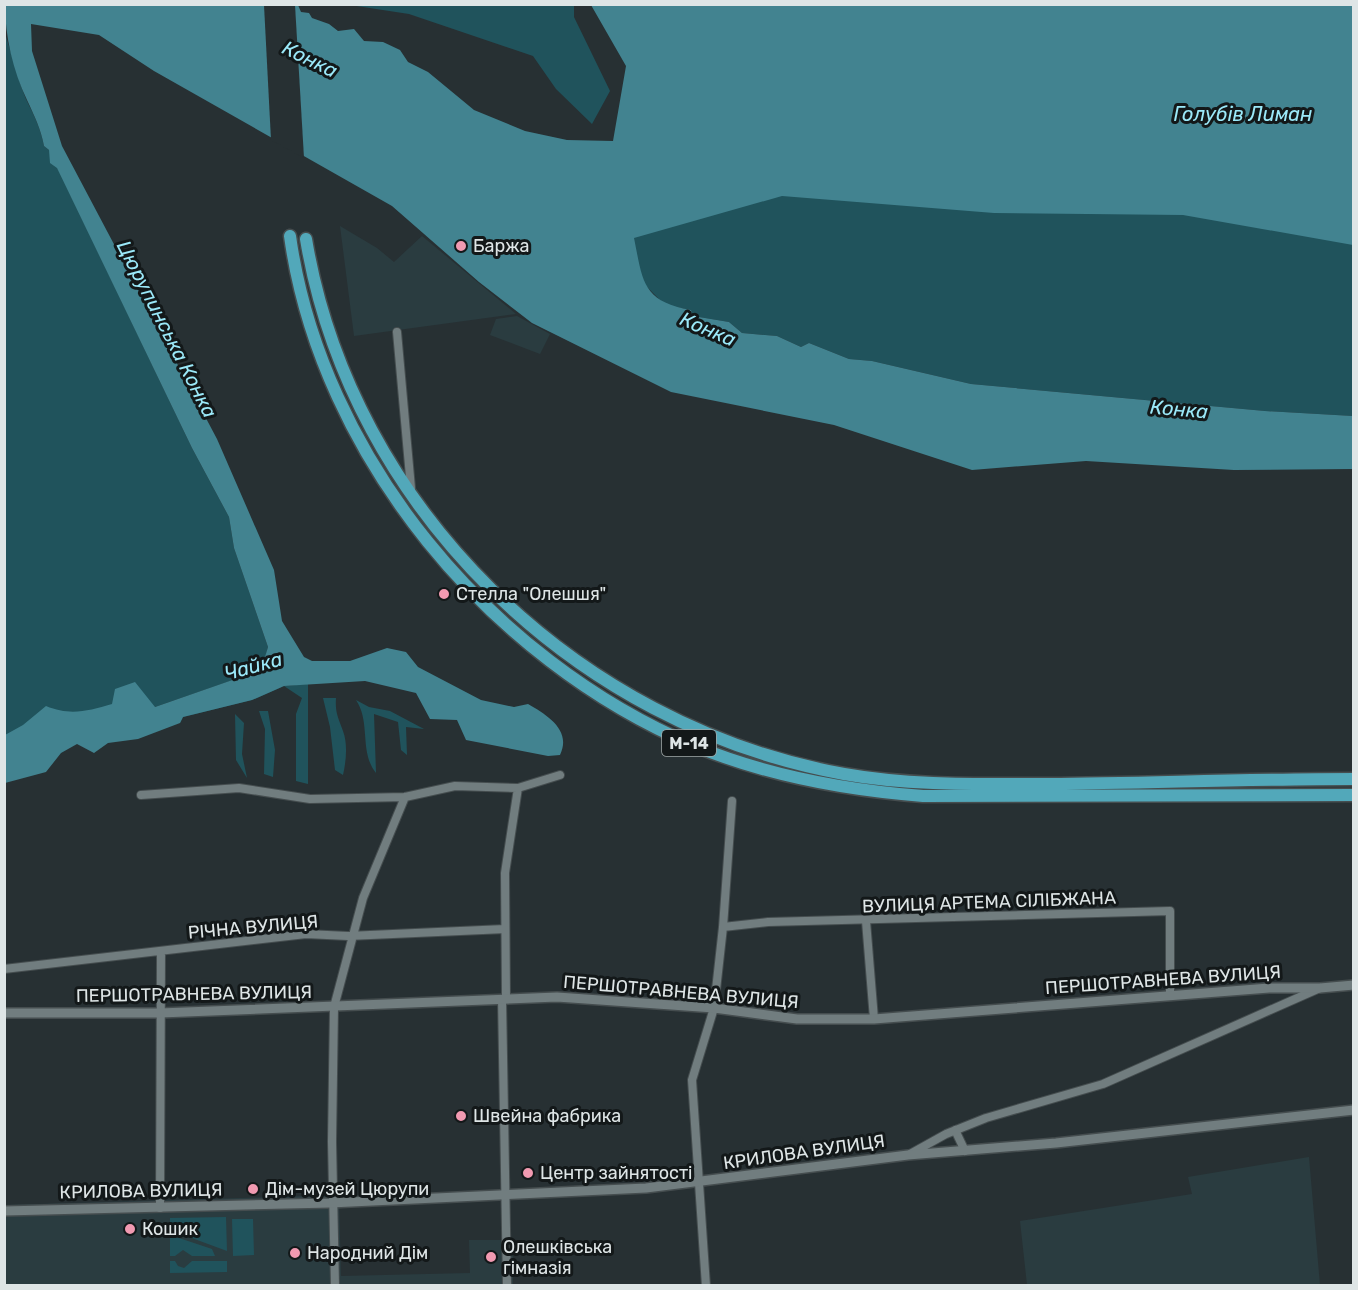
<svg xmlns="http://www.w3.org/2000/svg" width="1358" height="1290" viewBox="0 0 1358 1290" font-family="Rubik,sans-serif">
  <style>
    .built { fill: #2a3c40 }
    .green { fill: #20535c }
    .water { fill: #428390 }
    .pier { fill: #273033 }
    .lines { fill: none; stroke-linecap: round; stroke-linejoin: round }
    .minor-casing { stroke: #454d4f; stroke-width: 10 }
    .tertiary-casing { stroke: #454d4f; stroke-width: 12 }
    .trunk-casing { stroke: #454d4f; stroke-width: 15 }
    .minor { stroke: #717d7f; stroke-width: 8 }
    .tertiary { stroke: #717d7f; stroke-width: 9 }
    .trunk { stroke: #52a8ba; stroke-width: 12 }
    .poi-dot { fill: #f19ab1; stroke: #131819; stroke-width: 2 }
    .labels { text-anchor: middle; dominant-baseline: central; stroke-width: 6; stroke-linejoin: round; paint-order: stroke }
    .shield { fill: #131819; stroke: #a1a8a8; stroke-width: 1.5 }
    .shield-label { font-size: 16px; font-weight: bold; fill: #dee5e6 }
    .poi-label { font-size: 18px; fill: #dee5e6; stroke: #131819; text-anchor: start }
    .street-label { font-size: 18px; fill: #dee5e6; stroke: #131819 }
    .water-label { font-size: 20px; font-style: italic; fill: #9be9f9; stroke: #131819 }
  </style>
  <rect width="100%" height="100%" fill="#273033"/>
  <path class="built" d="M340,226L377,248L394,262L422,236L516,314L354,336Z
    M517,316L550,334L540,354L490,335L496,319Z
    M1309,1157L1320,1285H1027L1020,1221L1192,1194L1188,1177Z
    M339,1195L341,1276L470,1273L469,1240H513V1285H5L4,1205Z"/>
  <path class="green" d="M350,5H574V17L610,91L592,124L556,89L533,56L409,14Z
    M1353,5V416L1265,411L971,384L872,361L849,359L809,343L801,347L777,336L742,333L729,322L693,316L691,310L665,305L643,283L599,192Z
    M4,31C12,53 17,77 26,99C34,115 41,129 44,146L49,150L192,448L229,517L234,548L268,647L262,670L155,707L4,739Z
    M308,684V784L296,781V714L302,698L284,686L252,700L183,717L180,723L169,720L284,686Z
    M323,698H336C335,713 338,717 343,731C348,744 346,762 343,775L335,770L330,727Z
    M356,700L369,707L390,711L424,729L406,727L407,755L401,750L398,722L374,714L376,773C359,752 371,722 356,700Z
    M259,711H268L275,750L273,777L264,774L265,729Z
    M235,714L244,723L242,754L247,778L236,760Z
    M226,1217L227,1251L170,1230V1218Z
    M232,1219H253L254,1255L233,1256Z
    M170,1235L212,1249L215,1256H192L183,1250L175,1256H170Z
    M170,1261H175L178,1266L184,1268L192,1261H227V1272L170,1273Z"/>
  <path class="water" d="M5,5H298L301,12L309,13L312,18L329,24L338,31L354,29L364,41L383,42L400,50L408,62L428,72L474,110L525,131L567,140L613,141L626,66L591,5H1353V245L1183,215L994,213L782,196L634,238C643,282 642,301 691,310L693,316L729,322L742,333L777,336L801,347L809,343L849,359L872,361L971,384L1265,411L1353,416V469L1234,470L1086,461L972,470L834,425L671,392L532,323L479,282L392,206L154,71L99,35L31,24L32,51L62,146L217,439L274,570L282,621L304,657L312,661H350L387,648L406,652L418,667L481,700L514,707L528,704C547,715 572,730 560,755L548,756L466,740L457,720L430,719L416,693L365,681L284,686L252,700L183,717L180,723L138,739L108,743L94,753L77,744L61,753L46,772L5,783V735L23,725L46,706C70,716 88,711 112,704L115,689L135,682L155,707L261,670L268,647L234,548L229,517L192,448L57,168L50,163L49,150L44,146C41,129 34,115 27,100C13,71 5,36 5,5Z"/>
  <path class="pier" d="M264,5H295L304,158L271,140Z"/>
  <g class="lines">
    <defs>
      <path id="minor" d="M397,332L411,488
        M141,795L239,788L310,799L405,797L455,786L518,788L560,775
        M866,921L874,1019
        M723,927L768,922L1170,911V996
        M4,969L306,934L348,936L505,929
        M502,999L507,1286
        M506,999L505,873L518,788
        M955,1130L965,1151
        M910,1154L946,1134L986,1118L1103,1084L1320,988
        M160,1208L161,951
        M335,1286L332,1142L334,1007L363,898L405,797
        M706,1286L692,1080L714,1008L723,927L732,801"/>
      <path id="tertiary" d="M4,1013H160L557,997L714,1008L797,1019H874L1269,988H1320L1354,985
        M4,1211L330,1203L646,1188L908,1155L1056,1143L1354,1110"/>
      <path id="trunk" d="M290,236C321,457 491,660 695,746C768,776 845,790 923,796L1354,795
        M306,239C351,509 577,726 844,774C911,786 981,784 1049,784C1150,783 1252,779 1354,779"/>
    </defs>
    <use href="#minor" class="minor-casing"/>
    <use href="#tertiary" class="tertiary-casing"/>
    <use href="#trunk" class="trunk-casing"/>
    <use href="#minor" class="minor"/>
    <use href="#tertiary" class="tertiary"/>
    <use href="#trunk" class="trunk"/>
  </g>
  <g class="poi-dot">
    <circle cx="461" cy="246" r="6"/>
    <circle cx="444" cy="594" r="6"/>
    <circle cx="461" cy="1116" r="6"/>
    <circle cx="528" cy="1173" r="6"/>
    <circle cx="253" cy="1189" r="6"/>
    <circle cx="130" cy="1229" r="6"/>
    <circle cx="295" cy="1253" r="6"/>
    <circle cx="491" cy="1257" r="6"/>
  </g>
  <g class="labels">
    <rect class="shield" x="662" y="730" width="54" height="26" rx="4.5"/>
    <g class="shield-label">
      <text x="689" y="743">М-14</text>
    </g>
    <g class="poi-label">
      <text x="473" y="246">Баржа</text>
      <text x="456" y="594">Стелла "Олешшя"</text>
      <text x="473" y="1116">Швейна фабрика</text>
      <text x="540" y="1173">Центр зайнятості</text>
      <text x="265" y="1189">Дім-музей Цюрупи</text>
      <text x="142" y="1229">Кошик</text>
      <text x="503" y="1247">Олешківська<tspan x="503" dy="21">гімназія</tspan></text>
      <text x="307" y="1253">Народний Дім</text>
    </g>
    <g class="street-label">
      <text transform="translate(989 902) rotate(-2)">ВУЛИЦЯ АРТЕМА СІЛІБЖАНА</text>
      <text transform="translate(253 927) rotate(-5)">РІЧНА ВУЛИЦЯ</text>
      <text transform="translate(1163 980) rotate(-4)">ПЕРШОТРАВНЕВА ВУЛИЦЯ</text>
      <text transform="translate(681 992) rotate(5)">ПЕРШОТРАВНЕВА ВУЛИЦЯ</text>
      <text transform="translate(194 994) rotate(-1)">ПЕРШОТРАВНЕВА ВУЛИЦЯ</text>
      <text transform="translate(804 1152) rotate(-8)">КРИЛОВА ВУЛИЦЯ</text>
      <text transform="translate(141 1191) rotate(-1)">КРИЛОВА ВУЛИЦЯ</text>
    </g>
    <g class="water-label">
      <text transform="translate(310 59) rotate(26)">Конка</text>
      <text x="1243" y="114">Голубів Лиман</text>
      <text transform="translate(167 329) rotate(63)">Цюрупинська Конка</text>
      <text transform="translate(708 329) rotate(23)">Конка</text>
      <text transform="translate(1179 409) rotate(5)">Конка</text>
      <text transform="translate(253 666) rotate(-15)">Чайка</text>
    </g>
  </g>
  <rect width="1358" height="1290" fill="none" stroke="#dee5e6" stroke-width="12"/>
</svg>
